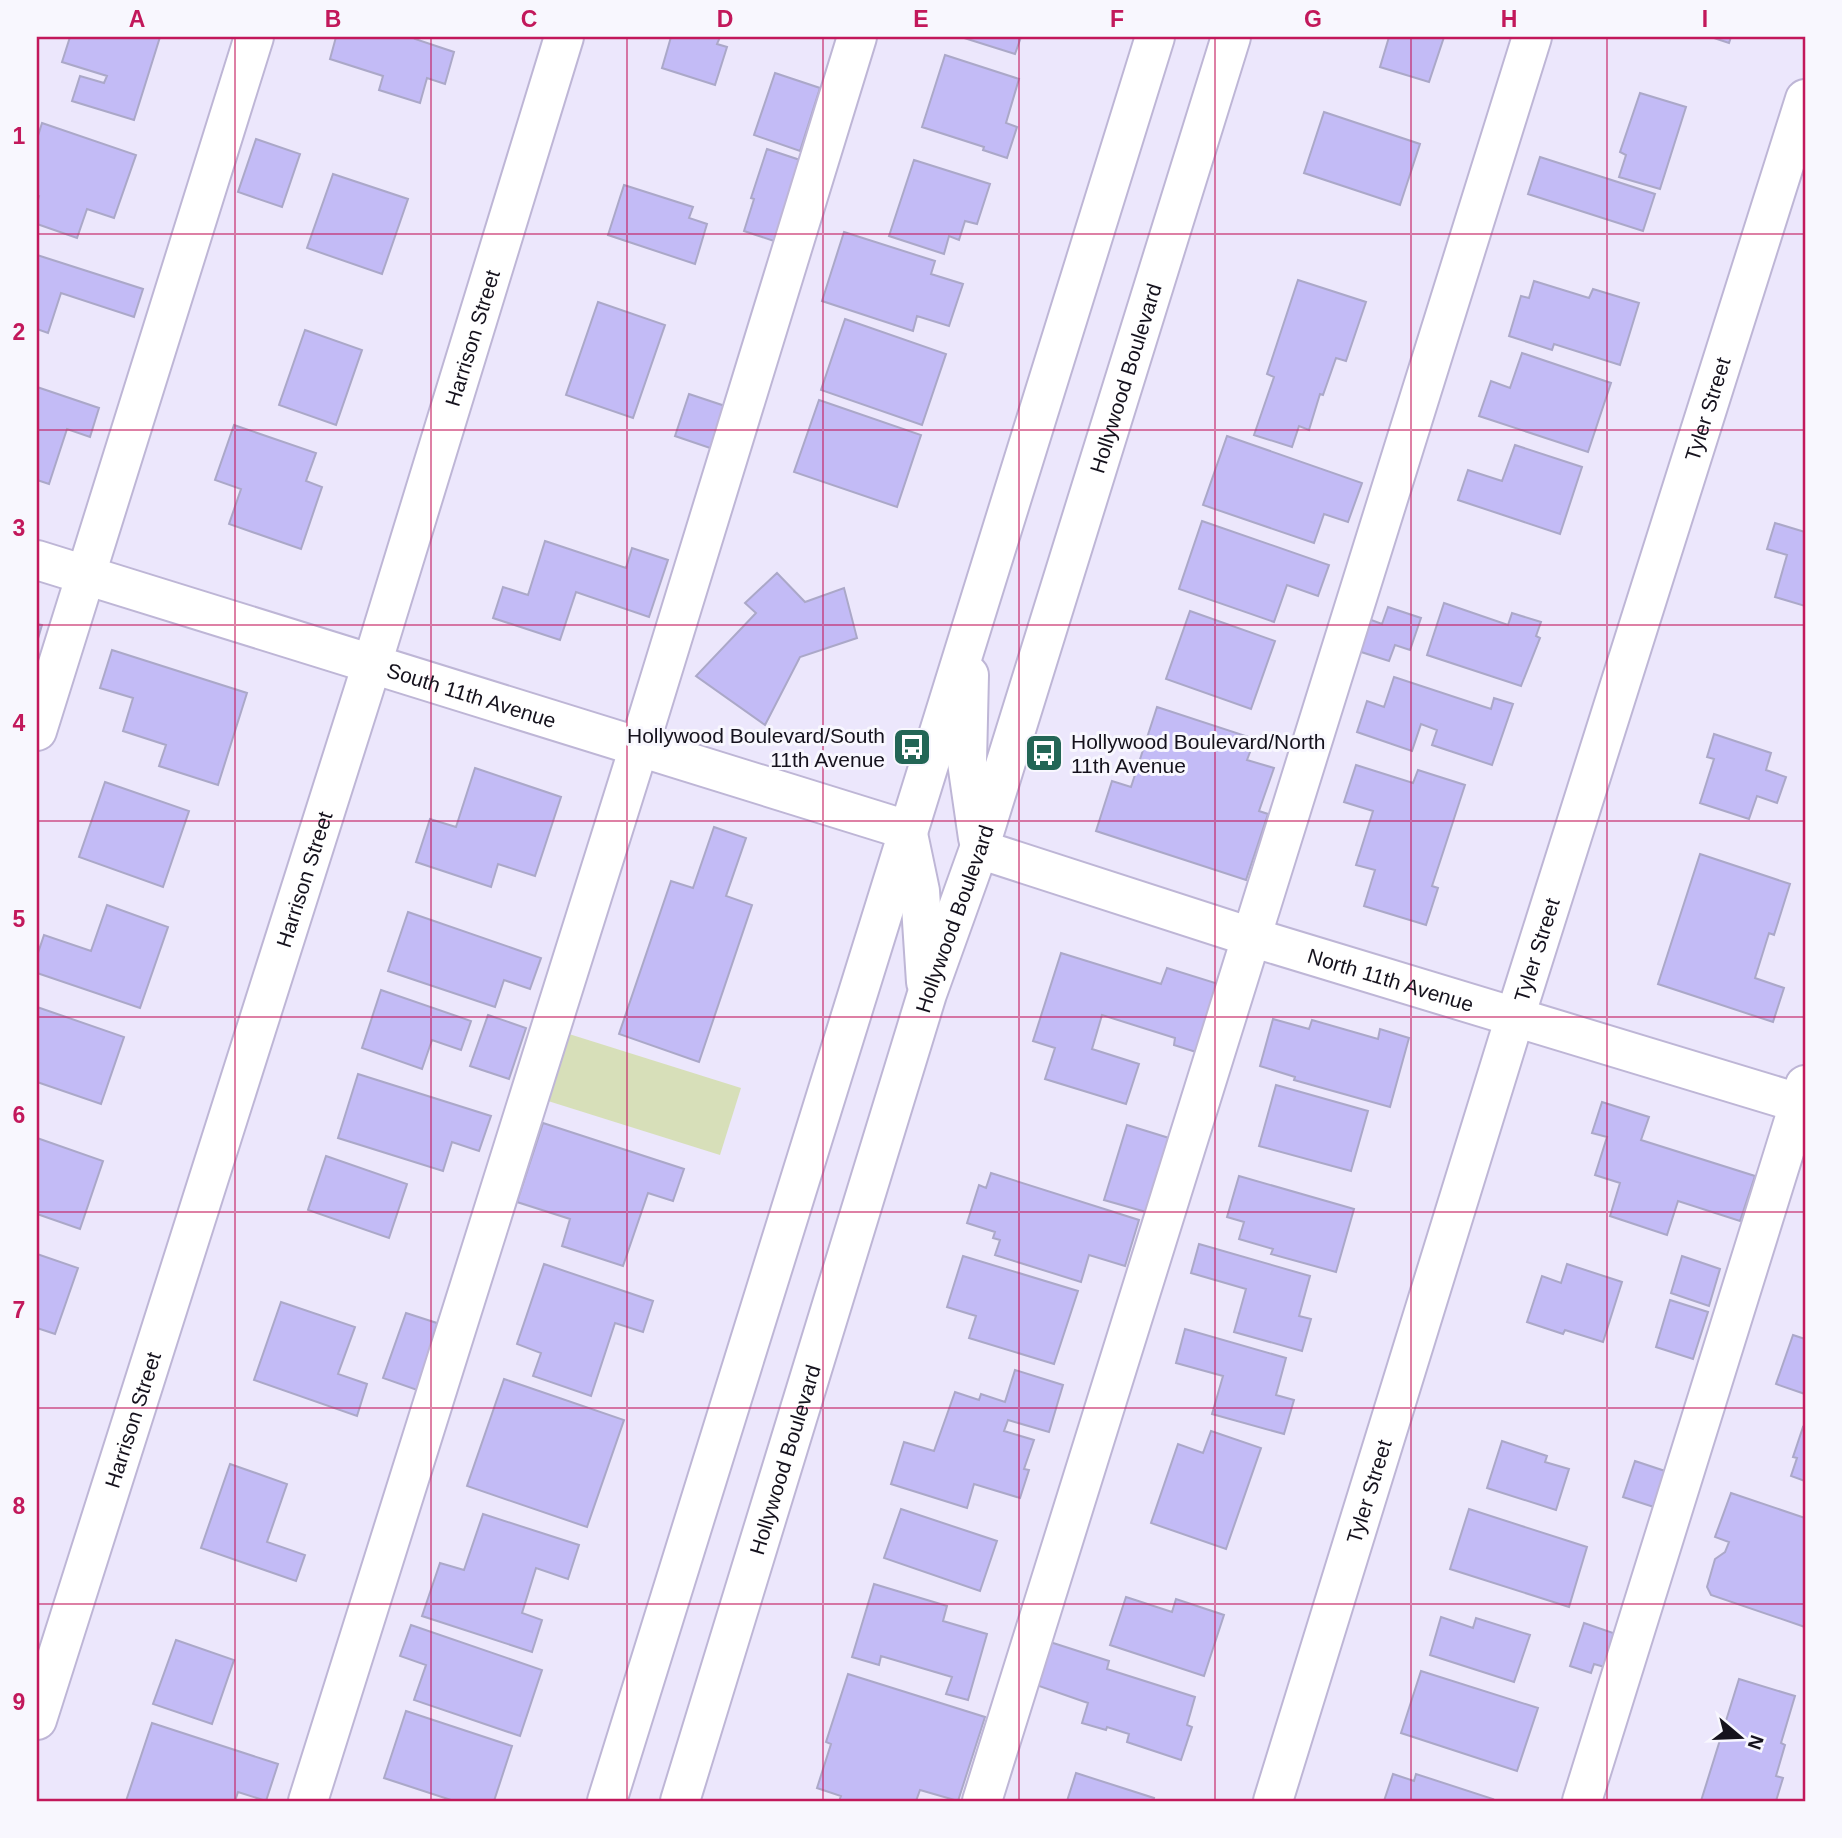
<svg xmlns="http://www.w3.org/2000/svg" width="1842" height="1838" viewBox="0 0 1842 1838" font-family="Helvetica,sans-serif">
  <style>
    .green { fill: #d7dfb9 }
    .building { fill: #c3bbf6; stroke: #aba8c8; stroke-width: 2 }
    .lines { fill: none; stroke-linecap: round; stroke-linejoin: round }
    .minor-casing { stroke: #beb6d6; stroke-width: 42 }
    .major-casing { stroke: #beb6d6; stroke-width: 42 }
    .minor { stroke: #fff; stroke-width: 38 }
    .major { stroke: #fff; stroke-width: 38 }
    .grid { fill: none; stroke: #c2185b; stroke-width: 2; stroke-opacity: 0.55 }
    .labels { text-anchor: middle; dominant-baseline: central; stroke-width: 6; stroke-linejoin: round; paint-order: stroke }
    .street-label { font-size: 21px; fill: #15121d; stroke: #f8f7fe }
    .poi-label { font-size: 21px; fill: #15121d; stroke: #f8f7fe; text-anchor: end }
    .neatline { fill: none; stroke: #c2185b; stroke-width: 2.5 }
    .grid-label { font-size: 23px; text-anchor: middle; font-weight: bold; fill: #c2185b }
  </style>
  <rect width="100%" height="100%" fill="#ece7fc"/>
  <path class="green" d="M569,1034L741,1088L720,1155L548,1101Z"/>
  <path class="building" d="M70,37H160L134,120L72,101L80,76L104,83L107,76L62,62Z
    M336,37H416L415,39L454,52L445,84L427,78L420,103L379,90L383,76L330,59Z
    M671,37H720L717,44L727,47L715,85L662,68Z
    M961,37H1021L1015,54Z
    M1389,37H1444L1429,82L1380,67Z
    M1711,37H1731L1729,43Z
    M945,55L1019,79L1006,123L1017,127L1007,158L983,150L984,147L922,127Z
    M775,73L820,88L800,151L754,135Z
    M1640,93L1686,107L1660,189L1619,177L1626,155L1620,152Z
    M1324,112L1420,144L1400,205L1304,173Z
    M42,123L136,155L114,218L87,209L77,238L37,224V204L39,196L37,195V139Z
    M256,139L300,154L282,207L238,192Z
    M767,149L806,162L780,243L744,231L754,199L751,198Z
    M1540,157L1655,194L1643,231L1528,194Z
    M914,160L990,184L977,224L965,221L959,240L949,236L944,254L889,236Z
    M333,174L408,199L382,274L307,248Z
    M624,185L693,207L689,218L707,224L695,264L608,235Z
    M844,232L935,261L931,274L963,284L949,326L917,316L913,331L822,301Z
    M37,255L143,289L134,317L61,293L48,333L37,329Z
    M1298,280L1366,302L1346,361L1336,358L1323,395L1320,394L1309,430L1299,426L1292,447L1254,435L1274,377L1267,374Z
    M1534,281L1589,298L1593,289L1639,303L1620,365L1554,344L1552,350L1509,336L1521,296L1529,298Z
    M598,302L665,325L633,418L566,395Z
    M845,319L946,354L922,425L821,390Z
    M305,330L362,350L336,425L279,405Z
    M1522,353L1611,383L1588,452L1479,416L1491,381L1510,388Z
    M37,387L99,408L90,437L67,429L49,484L37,480Z
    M689,394L728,407L713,449L675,436Z
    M819,400L921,435L897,507L794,472Z
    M234,425L316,453L306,481L322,487L301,549L229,524L241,489L215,480Z
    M1227,436L1362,483L1348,522L1324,514L1314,543L1203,505Z
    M1515,445L1582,467L1560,534L1458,500L1468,470L1502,481Z
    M1202,521L1329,565L1318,596L1287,585L1274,622L1179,589Z
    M1775,523L1805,532V606L1775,597L1787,555L1767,549Z
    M545,541L626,568L632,548L668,560L649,617L576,592L560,640L493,618L503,587L528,595Z
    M777,573L805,602L844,588L857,638L800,657L765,725L696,676L756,613L745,603Z
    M1444,603L1508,625L1512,613L1541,622L1536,636L1540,638L1521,686L1427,655Z
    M1388,607L1421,618L1410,650L1395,645L1389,661L1355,650L1366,618L1382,624Z
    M1190,611L1275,641L1251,709L1166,679Z
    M37,624L42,625L37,642Z
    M112,650L247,693L218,785L159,766L166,745L123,731L133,698L100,688Z
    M1394,677L1491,709L1494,698L1513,704L1492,765L1432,745L1437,730L1421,724L1412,751L1357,732L1367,701L1384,707Z
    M1157,707L1255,739L1247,760L1274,768L1259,811L1268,814L1246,880L1096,831L1112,781L1131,787Z
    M1714,734L1771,753L1766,770L1786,777L1777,803L1757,796L1749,819L1700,803L1714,759L1707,757Z
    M1356,765L1413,783L1418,770L1465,785L1432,886L1438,888L1426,925L1364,906L1375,870L1356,865L1373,811L1344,802Z
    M475,768L561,797L535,876L498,864L491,887L416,862L430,819L456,827Z
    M105,782L189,811L163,887L79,857Z
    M714,827L746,838L726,896L752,905L699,1062L619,1034L671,881L693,888Z
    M1700,854L1790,884L1774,935L1769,933L1755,978L1784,988L1773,1022L1658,984Z
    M107,905L168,927L140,1008L37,973V956L44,935L91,951Z
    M408,912L541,958L530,989L504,980L495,1007L388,971Z
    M1061,953L1161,984L1167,968L1225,986L1196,1052L1174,1045L1175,1038L1102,1015L1092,1049L1139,1064L1126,1104L1045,1079L1055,1048L1033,1041Z
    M381,990L471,1021L461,1050L432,1040L422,1069L362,1048Z
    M37,1007L124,1037L101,1104L37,1082Z
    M488,1015L526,1028L509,1079L470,1066Z
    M1273,1019L1309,1029L1312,1020L1378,1039L1380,1029L1409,1038L1390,1107L1294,1080L1295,1077L1260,1066Z
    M358,1074L491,1116L479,1151L452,1142L443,1171L338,1138Z
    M1276,1085L1368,1111L1351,1171L1259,1146Z
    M1602,1102L1649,1117L1641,1140L1755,1176L1740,1221L1678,1201L1667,1235L1610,1216L1620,1183L1595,1175L1607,1137L1592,1133Z
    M543,1123L684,1169L673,1201L648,1193L623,1266L562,1246L570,1219L517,1202Z
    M1127,1125L1169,1138L1146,1212L1104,1200Z
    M37,1138L103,1161L80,1229L37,1214Z
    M326,1156L407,1184L389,1238L308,1210Z
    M991,1173L1139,1220L1125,1266L1089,1255L1081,1282L995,1255L1000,1240L993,1238L995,1232L967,1223L979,1185L986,1188Z
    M1239,1176L1354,1209L1336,1272L1271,1254L1273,1249L1239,1239L1244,1222L1227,1217Z
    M1199,1244L1310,1276L1299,1316L1311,1319L1302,1351L1234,1332L1246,1289L1191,1273Z
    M37,1254L78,1268L55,1334L37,1328Z
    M963,1256L1078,1291L1054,1364L969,1338L976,1316L947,1307Z
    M1682,1256L1720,1269L1709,1306L1671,1293Z
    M544,1264L653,1301L643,1332L615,1323L591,1396L533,1376L541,1353L517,1344Z
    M1567,1264L1622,1282L1603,1342L1565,1330L1563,1334L1527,1322L1542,1276L1561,1283Z
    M1670,1300L1708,1312L1693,1359L1656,1347Z
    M281,1302L355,1327L338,1374L367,1384L357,1416L254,1380Z
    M406,1313L443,1325L420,1391L383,1378Z
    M1185,1329L1286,1358L1276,1395L1294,1400L1284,1434L1212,1414L1223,1376L1176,1363Z
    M1793,1335L1805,1339V1394L1776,1384Z
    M1015,1370L1063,1385L1049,1432L1008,1420L1004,1431L1034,1440L1024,1469L1029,1470L1020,1498L974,1484L967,1508L891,1484L904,1442L934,1451L955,1392L979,1400L981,1394L1005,1402Z
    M504,1379L624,1420L587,1527L467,1486Z
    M1803,1427L1805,1428V1481L1791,1476L1797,1458L1793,1457Z
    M1211,1431L1261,1448L1226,1549L1151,1523L1178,1444L1203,1453Z
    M1502,1441L1547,1456L1545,1462L1569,1469L1556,1510L1487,1488Z
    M1635,1461L1671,1473L1660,1509L1623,1497Z
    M230,1464L287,1484L267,1542L305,1555L296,1581L201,1548Z
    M1731,1493L1805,1518V1627L1711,1595L1707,1587L1715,1559L1725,1552L1729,1542L1715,1537Z
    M901,1509L997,1541L980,1591L884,1558Z
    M1469,1509L1587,1547L1569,1607L1450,1569Z
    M483,1514L579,1545L568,1579L536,1568L522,1613L542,1620L532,1652L422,1616L440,1563L464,1570Z
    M874,1584L947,1606L943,1621L987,1634L968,1700L946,1694L952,1677L881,1656L879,1665L852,1657Z
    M1126,1597L1172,1612L1176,1599L1224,1615L1204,1676L1110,1645Z
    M1441,1617L1473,1628L1476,1618L1530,1635L1514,1682L1430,1655Z
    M1584,1623L1619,1635L1608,1668L1594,1664L1591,1673L1570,1666Z
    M411,1625L542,1670L520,1736L414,1700L426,1665L400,1656Z
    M176,1640L234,1660L212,1724L153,1704Z
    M1050,1642L1109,1661L1107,1669L1195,1697L1187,1725L1192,1727L1181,1760L1127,1742L1129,1734L1107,1727L1106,1730L1082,1723L1088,1703L1036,1685Z
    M1421,1671L1538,1708L1517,1771L1401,1733Z
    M848,1674L985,1717L958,1801L920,1790L916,1801H839L841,1796L817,1788L831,1744L826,1742Z
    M1739,1679L1795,1696L1781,1743L1785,1745L1776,1776L1783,1778L1776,1801H1701Z
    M406,1711L512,1746L494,1801H454L384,1778Z
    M152,1723L278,1764L266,1801L238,1792L235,1801H126Z
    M1076,1773L1154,1798L1153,1801H1067Z
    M1393,1774L1414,1781L1416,1774L1493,1799L1492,1801H1384Z"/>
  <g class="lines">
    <defs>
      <g id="minor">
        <path id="s1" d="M37,560L907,830"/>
        <path d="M37,731L254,37"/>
        <path id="s2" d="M979,849L1251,937L1805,1105"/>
        <path id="s3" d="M37,1720L372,664L564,37"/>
        <path d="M308,1801L639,747L857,37"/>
        <path d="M982,1801L1532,37"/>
        <path id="s4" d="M1273,1801L1515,1017L1805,99"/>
        <path d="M1582,1801L1805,1085"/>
      </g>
      <g id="major">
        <path d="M969,675L967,762L978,838"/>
        <path d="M908,834L920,891L926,982"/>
        <path d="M607,1801L1155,37"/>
        <path id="s5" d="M680,1801L927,994L979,849L1231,37"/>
      </g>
    </defs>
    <use href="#minor" class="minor-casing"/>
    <use href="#major" class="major-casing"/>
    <use href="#minor" class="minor"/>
    <use href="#major" class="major"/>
  </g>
  <path class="grid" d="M235,37V1801M431,37V1801M627,37V1801M823,37V1801M1019,37V1801M1215,37V1801M1411,37V1801M1607,37V1801M37,234H1805M37,430H1805M37,625H1805M37,821H1805M37,1017H1805M37,1212H1805M37,1408H1805M37,1604H1805"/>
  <defs>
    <symbol id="bus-square" viewBox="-11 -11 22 22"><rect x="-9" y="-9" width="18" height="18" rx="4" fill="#236656" stroke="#f8f7fe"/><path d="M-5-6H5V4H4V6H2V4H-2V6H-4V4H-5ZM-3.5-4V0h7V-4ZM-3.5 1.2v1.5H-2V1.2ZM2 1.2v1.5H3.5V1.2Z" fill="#fff"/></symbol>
  </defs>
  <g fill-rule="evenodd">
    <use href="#bus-square" x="890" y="725" width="44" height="44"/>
    <use href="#bus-square" x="1022" y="731" width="44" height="44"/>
  </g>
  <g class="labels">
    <g class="street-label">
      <text stroke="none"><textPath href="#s3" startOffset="1449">Harrison Street</textPath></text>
      <text stroke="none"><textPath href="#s5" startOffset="1491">Hollywood Boulevard</textPath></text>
      <text stroke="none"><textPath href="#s4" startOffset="1458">Tyler Street</textPath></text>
      <text stroke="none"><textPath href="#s1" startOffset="455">South 11th Avenue</textPath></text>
      <text stroke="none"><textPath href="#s3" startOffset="882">Harrison Street</textPath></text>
      <text stroke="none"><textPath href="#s5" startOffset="924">Hollywood Boulevard</textPath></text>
      <text stroke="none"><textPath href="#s4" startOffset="891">Tyler Street</textPath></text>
      <text stroke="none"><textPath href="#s2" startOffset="432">North 11th Avenue</textPath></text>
      <text stroke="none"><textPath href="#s3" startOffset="315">Harrison Street</textPath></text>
      <text stroke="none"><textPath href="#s5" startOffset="357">Hollywood Boulevard</textPath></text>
      <text stroke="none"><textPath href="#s4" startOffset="324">Tyler Street</textPath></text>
    </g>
    <g class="poi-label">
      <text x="885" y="735">Hollywood Boulevard/South<tspan x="885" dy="24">11th Avenue</tspan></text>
      <text x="1071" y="741" text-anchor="start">Hollywood Boulevard/North<tspan x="1071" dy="24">11th Avenue</tspan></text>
    </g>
  </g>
  <rect width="1842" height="1838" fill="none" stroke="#f8f7fe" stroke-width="77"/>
  <g transform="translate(1740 1737) rotate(109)" stroke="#f8f7fe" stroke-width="5" paint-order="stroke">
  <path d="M0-5L12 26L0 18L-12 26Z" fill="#15121d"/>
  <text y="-10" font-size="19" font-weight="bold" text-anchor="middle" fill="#15121d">N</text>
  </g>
  <rect x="38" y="38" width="1766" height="1762" class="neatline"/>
  <g class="grid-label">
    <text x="137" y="27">A</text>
    <text x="333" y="27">B</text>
    <text x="529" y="27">C</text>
    <text x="725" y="27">D</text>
    <text x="921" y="27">E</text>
    <text x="1117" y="27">F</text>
    <text x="1313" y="27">G</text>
    <text x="1509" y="27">H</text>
    <text x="1705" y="27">I</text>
    <text x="19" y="144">1</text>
    <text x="19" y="340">2</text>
    <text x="19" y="536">3</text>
    <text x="19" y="731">4</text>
    <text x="19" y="927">5</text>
    <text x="19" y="1123">6</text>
    <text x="19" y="1318">7</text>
    <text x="19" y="1514">8</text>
    <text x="19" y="1710">9</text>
  </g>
</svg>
